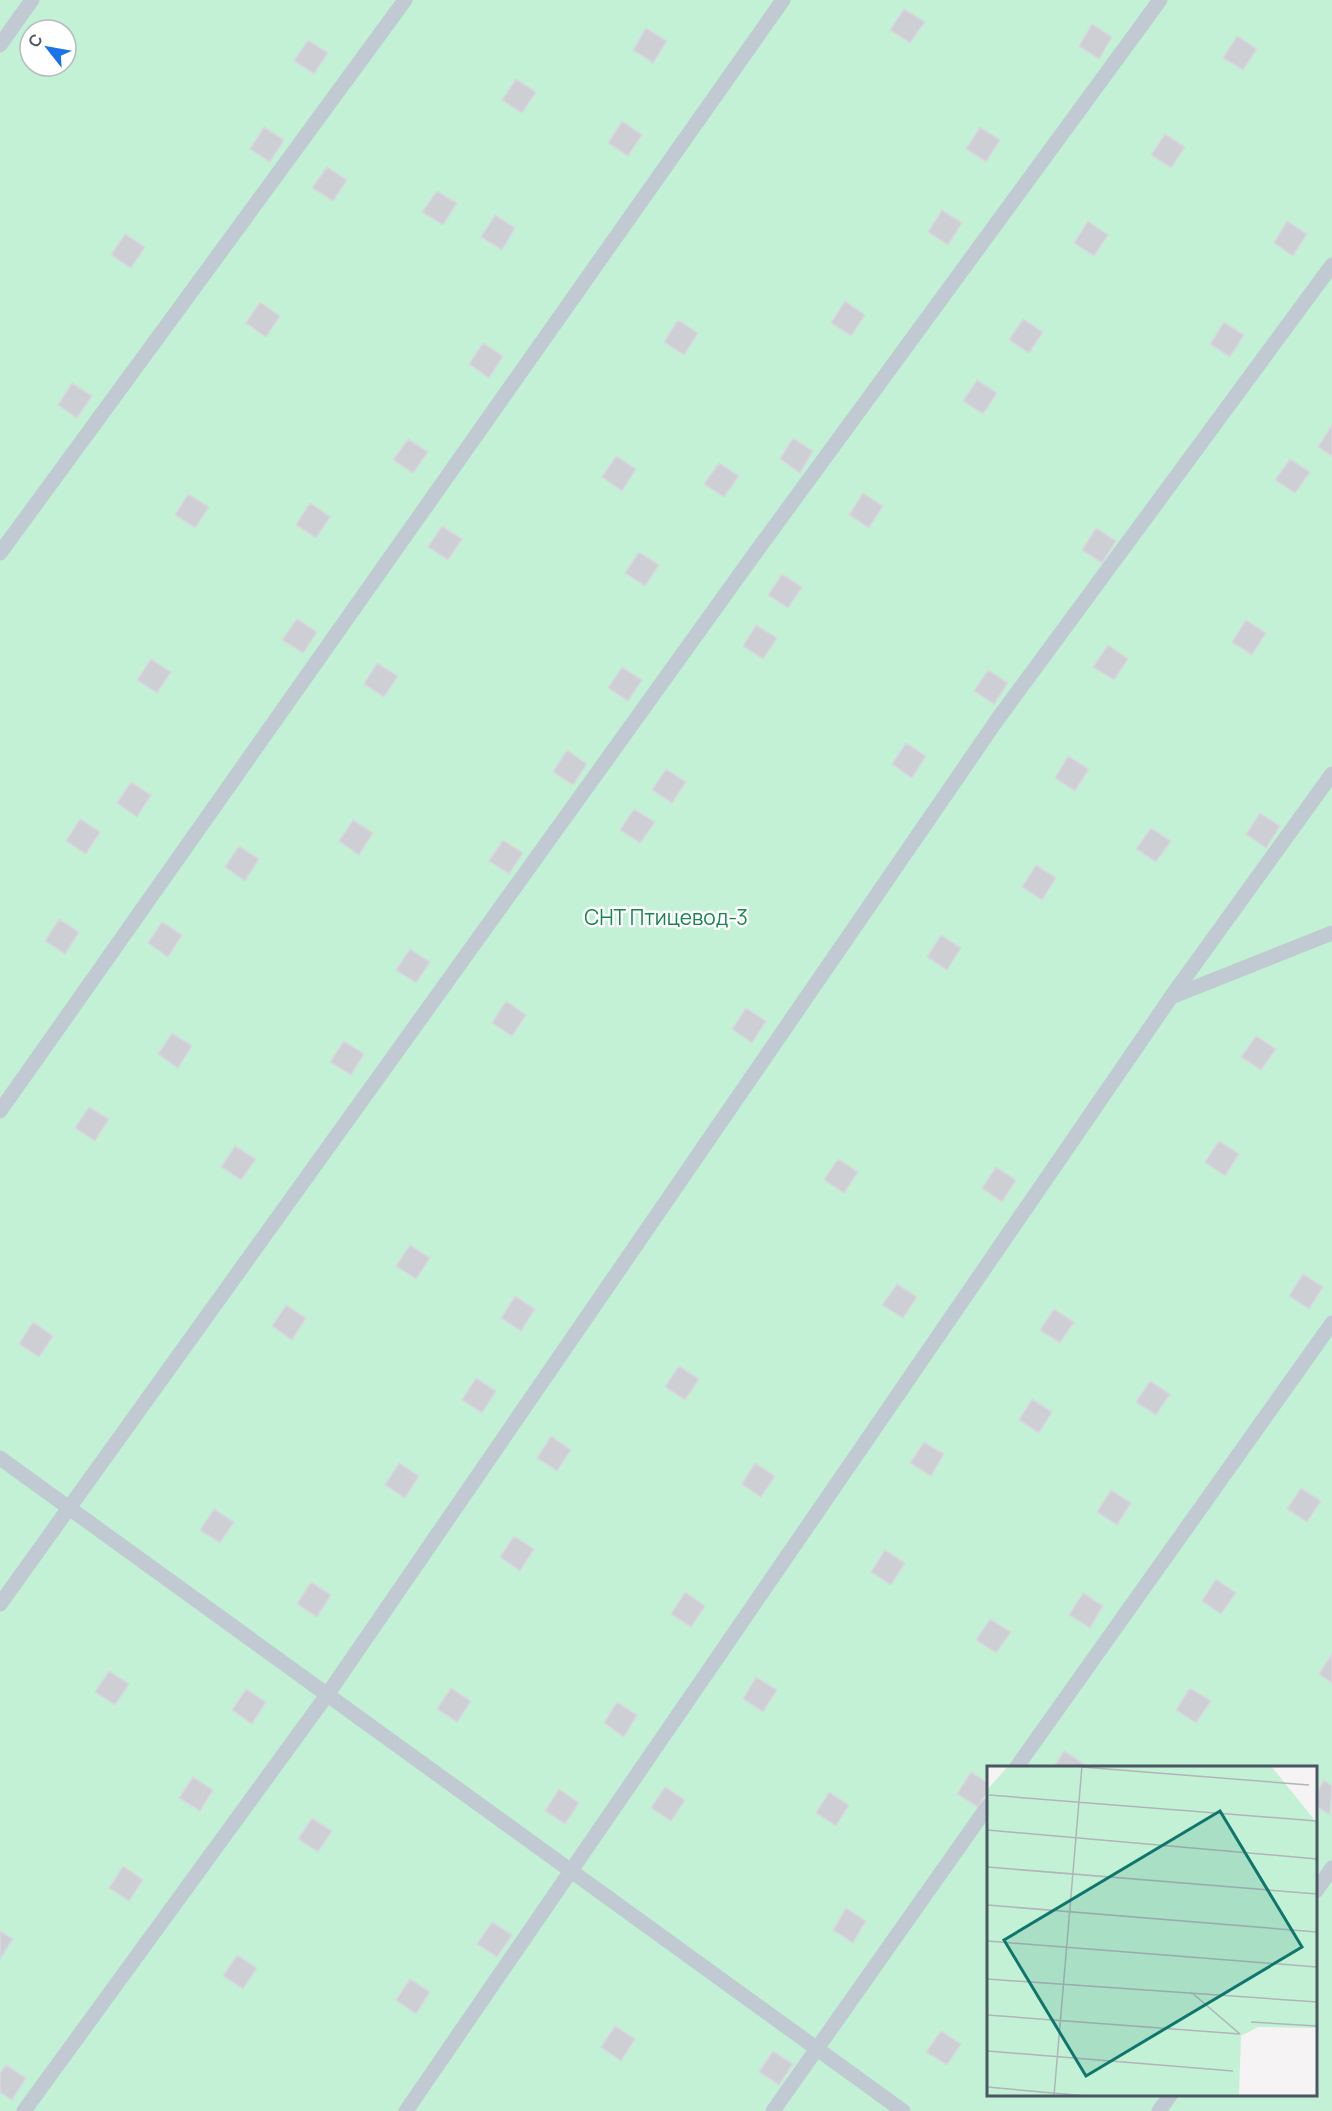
<svg xmlns="http://www.w3.org/2000/svg" width="1332" height="2111" viewBox="0 0 1332 2111" font-family="Manrope,sans-serif">
  <style>
    .green { fill: #c3f1d5; fill-rule: evenodd }
    .building { fill: #cdcfd5; stroke: #d7d9de; stroke-width: 1.5 }
    .lines { fill: none; stroke-linecap: round; stroke-linejoin: round }
    .service { stroke: #c1cad2; stroke-width: 15 }
    .labels { text-anchor: middle; dominant-baseline: central; stroke-width: 5; stroke-linejoin: round; paint-order: stroke }
    .park-label { font-size: 21px; fill: #17864f; stroke: #fff }
    .inset-road { fill: none; stroke: #b1b4b9; stroke-width: 1.5 }
    .view { fill: #0f766e; fill-opacity: 0.15; stroke: #0f766e; stroke-width: 3 }
    .inset-edge { fill: none; stroke: #4a5661; stroke-width: 3 }
  </style>
  <rect width="100%" height="100%" fill="#f5f3f3"/>
  <path class="green" d="M0,0H1332V2111H0ZM30,30H66V66H30ZM988,1768H1316V2094H988Z"/>
  <path class="building" d="M904,9L925,22L910,43L890,30Z
    M1092,24L1112,37L1099,59L1079,46Z
    M646,28L667,41L653,63L633,50Z
    M1237,36L1257,49L1243,70L1223,58Z
    M308,40L328,53L314,74L294,61Z
    M516,79L536,92L522,113L502,100Z
    M622,121L642,135L628,156L608,143Z
    M264,127L284,140L270,162L250,149Z
    M980,127L1000,140L986,162L966,149Z
    M1165,134L1185,147L1171,168L1151,155Z
    M327,167L347,180L333,201L312,188Z
    M437,191L457,203L443,225L422,212Z
    M942,210L962,223L948,245L928,232Z
    M495,215L515,228L502,250L481,237Z
    M1088,221L1108,235L1094,256L1074,243Z
    M1287,221L1307,234L1293,256L1274,243Z
    M125,234L145,247L131,268L111,255Z
    M845,301L865,315L851,336L831,323Z
    M260,302L280,316L266,337L246,323Z
    M1023,319L1043,332L1029,353L1009,340Z
    M678,320L698,333L684,355L664,342Z
    M1224,322L1244,335L1230,357L1210,344Z
    M483,343L503,356L489,378L469,364Z
    M977,380L997,393L983,414L963,401Z
    M72,383L92,396L77,418L58,405Z
    M1332,425V456L1318,447Z
    M793,438L813,451L800,473L780,459Z
    M408,439L428,452L413,473L393,460Z
    M616,456L636,469L622,491L602,477Z
    M1290,459L1310,472L1295,493L1275,480Z
    M719,463L739,476L724,497L704,484Z
    M863,493L883,506L869,528L849,515Z
    M188,494L209,507L195,528L175,515Z
    M310,503L330,517L316,538L296,525Z
    M442,526L462,539L448,560L428,547Z
    M1096,528L1116,541L1102,563L1082,550Z
    M639,552L659,565L645,586L625,573Z
    M782,574L802,587L788,608L768,595Z
    M297,619L317,632L303,653L282,640Z
    M1246,620L1266,633L1252,655L1232,642Z
    M756,625L777,638L763,659L743,646Z
    M1108,645L1128,659L1114,680L1093,667Z
    M151,659L171,672L157,693L137,680Z
    M377,663L398,676L384,697L364,684Z
    M622,667L642,680L628,701L608,688Z
    M988,670L1008,683L994,704L974,691Z
    M906,743L926,756L912,778L892,764Z
    M567,750L587,764L573,785L553,772Z
    M1068,756L1089,769L1075,791L1055,778Z
    M666,769L686,782L672,803L652,790Z
    M131,782L151,795L137,817L117,803Z
    M634,809L655,822L640,843L620,830Z
    M1260,813L1280,826L1266,848L1246,834Z
    M80,819L100,832L86,854L66,841Z
    M353,820L373,833L359,855L339,841Z
    M1151,828L1171,841L1156,862L1136,849Z
    M503,840L523,853L509,874L489,861Z
    M239,846L259,859L245,881L225,867Z
    M1036,865L1056,878L1042,900L1022,887Z
    M59,919L79,932L65,954L45,941Z
    M162,922L182,935L168,957L148,943Z
    M941,935L961,948L947,970L927,957Z
    M410,949L430,962L416,983L396,970Z
    M506,1001L526,1015L512,1036L492,1023Z
    M746,1008L766,1021L752,1043L732,1029Z
    M172,1033L192,1046L178,1068L158,1054Z
    M1256,1036L1276,1049L1261,1070L1241,1057Z
    M344,1041L364,1054L351,1075L330,1062Z
    M89,1107L109,1119L95,1141L75,1128Z
    M1219,1141L1239,1154L1225,1176L1205,1162Z
    M235,1146L256,1159L241,1180L221,1167Z
    M838,1159L858,1172L844,1193L824,1180Z
    M996,1167L1016,1180L1002,1202L982,1188Z
    M410,1245L430,1258L416,1279L396,1266Z
    M1303,1274L1323,1287L1309,1309L1289,1296Z
    M897,1284L917,1297L903,1318L882,1305Z
    M515,1296L535,1309L521,1331L501,1318Z
    M286,1305L306,1318L292,1340L272,1326Z
    M1054,1309L1074,1322L1060,1343L1040,1330Z
    M33,1322L53,1336L39,1357L19,1344Z
    M679,1366L699,1379L685,1400L665,1387Z
    M476,1378L496,1391L482,1413L462,1400Z
    M1150,1381L1170,1394L1156,1415L1136,1402Z
    M1032,1399L1052,1412L1039,1433L1019,1420Z
    M551,1436L571,1450L557,1471L537,1458Z
    M924,1442L944,1454L931,1476L910,1463Z
    M399,1463L419,1476L405,1498L385,1485Z
    M755,1463L775,1476L761,1497L742,1484Z
    M1301,1488L1321,1501L1307,1522L1287,1509Z
    M1111,1490L1131,1503L1117,1525L1097,1512Z
    M214,1509L234,1522L220,1543L200,1530Z
    M514,1536L534,1549L520,1571L500,1557Z
    M885,1550L905,1563L891,1585L871,1572Z
    M1216,1579L1236,1593L1221,1614L1202,1601Z
    M311,1582L331,1595L317,1617L297,1604Z
    M685,1592L705,1606L691,1627L671,1614Z
    M1083,1593L1103,1606L1090,1628L1069,1615Z
    M990,1619L1011,1632L996,1653L976,1640Z
    M1332,1654V1683L1319,1674Z
    M109,1671L129,1684L115,1705L95,1692Z
    M756,1677L777,1690L763,1712L743,1699Z
    M451,1688L471,1701L457,1722L437,1709Z
    M1190,1688L1211,1701L1196,1723L1176,1710Z
    M246,1689L266,1702L252,1724L232,1710Z
    M617,1702L637,1715L624,1737L604,1723Z
    M1064,1751L1084,1764L1082,1768H1053Z
    M971,1772L988,1783V1791L978,1807L957,1794Z
    M193,1777L213,1790L200,1811L179,1798Z
    M1324,1780L1332,1786L1330,1815L1316,1806V1794Z
    M665,1787L685,1800L671,1821L651,1808Z
    M559,1789L579,1803L565,1824L545,1811Z
    M829,1792L849,1805L836,1826L816,1813Z
    M312,1818L332,1831L318,1852L298,1839Z
    M123,1866L143,1880L129,1901L109,1888Z
    M846,1908L866,1921L853,1943L833,1930Z
    M492,1922L512,1935L497,1957L477,1944Z
    M0,1931L13,1939L0,1959Z
    M237,1955L257,1968L243,1989L223,1976Z
    M410,1979L430,1992L416,2014L396,2000Z
    M615,2026L635,2039L621,2061L601,2047Z
    M941,2031L961,2044L947,2065L926,2052Z
    M773,2051L793,2064L779,2085L759,2072Z
    M6,2065L26,2078L12,2100L0,2092V2073Z"/>
  <g class="lines">
    <path class="service" d="M0,45L32,0
      M0,553L405,0
      M1171,997L1332,933
      M0,1111L783,0
      M0,1458L903,2111
      M0,1604L753,556L1160,0
      M1016,1768L1332,1323
      M1316,1891L1332,1868
      M24,2111L327,1695L997,720L1332,265
      M406,2111L1171,997L1332,774
      M773,2111L988,1806
      M1159,2111L1171,2094"/>
  </g>
  <g class="labels">
    <g class="park-label">
      <text x="666" y="917">СНТ Птицевод-3</text>
    </g>
  </g>
  <g transform="translate(987 1766)">
    <rect width="330" height="330" fill="#f5f3f3"/>
    <path d="M21,0H284L330,57V262L271,261L254,270L252,330H0V24Z" fill="#c3f1d5"/>
    <path class="inset-road" d="M95,1L322,19M2,29L330,55M0,64L330,93M0,101L330,128M0,139L330,166M0,175L330,201M0,213L330,236M204,226L253,268M0,249L253,268M264,256L330,260M0,285L246,305M0,321L99,330M67,330L95,0"/>
    <path class="view" d="M233,45L315,181L99,310L17,174Z"/>
    <rect width="330" height="330" class="inset-edge"/>
  </g>
  <g transform="translate(48 48) rotate(301)"><circle r="28" fill="#ffffff" stroke="#b7bbc0" stroke-width="1.5"/>
  <path d="M0-4.5L10 22L0 15L-10 22Z" fill="#1a73e8"/>
  <text y="-9" font-size="16" font-weight="bold" text-anchor="middle" fill="#4a5661">С</text>
  </g>
</svg>
